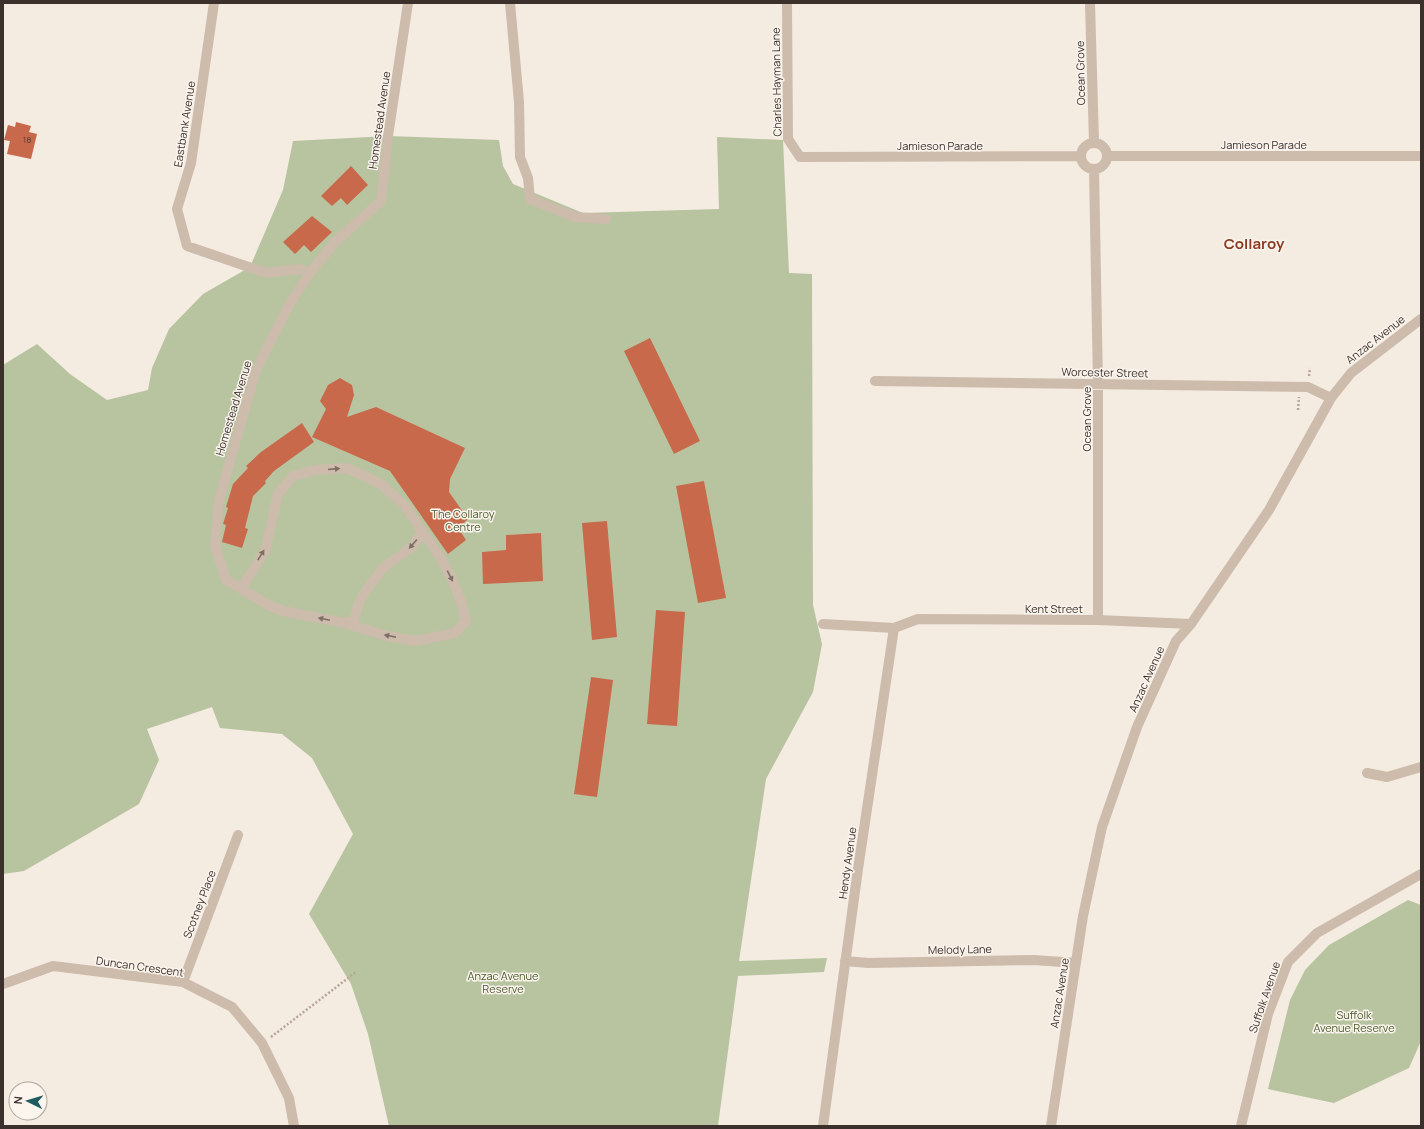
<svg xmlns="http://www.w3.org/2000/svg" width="1424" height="1129" viewBox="0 0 1424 1129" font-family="Manrope,sans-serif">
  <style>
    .green { fill: #b8c4a0 }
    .building { fill: #c8694b }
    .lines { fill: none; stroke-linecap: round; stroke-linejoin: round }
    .path { stroke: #b9a596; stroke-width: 2.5; stroke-dasharray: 2 2; stroke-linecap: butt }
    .minor { stroke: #cdbbac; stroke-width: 10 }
    .oneway { fill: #7d6f65 }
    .labels { text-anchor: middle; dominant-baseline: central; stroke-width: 3; stroke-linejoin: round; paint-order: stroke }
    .number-label { font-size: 9px; fill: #5e3e33 }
    .street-label { font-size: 11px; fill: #3b302b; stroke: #fbf5ee }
    .park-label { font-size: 11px; fill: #4a5a2e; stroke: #fbf5ee }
    .district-label { font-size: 15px; font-weight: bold; fill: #8c3b22; stroke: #fbf5ee }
  </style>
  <rect width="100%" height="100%" fill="#f4ebe1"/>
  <path class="green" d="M388,136L499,140L503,166L513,184L583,213L719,209L717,137L783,140L789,273L812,274L813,605L822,644L813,692L766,779L739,961L827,958L824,972L738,976L718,1126H389L368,1034L351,984L309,914L353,834L312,758L282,734L220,728L212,707L147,729L159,760L139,804L24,871L3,874V365L37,344L70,374L107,400L148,390L152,368L169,329L203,294L250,267L283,190L293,141Z
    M1408,900L1421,905V1041L1409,1068L1334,1103L1268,1089L1290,1000L1305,970L1329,945Z"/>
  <path class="building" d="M16,122L31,126L29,132L37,134L31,159L7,154L10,141L4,140L8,125L15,127Z
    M351,166L368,185L347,205L341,198L332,206L321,196Z
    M312,216L332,232L311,252L304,245L295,254L283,242Z
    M650,338L700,441L674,454L624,351Z
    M340,378L352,385L354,395L347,417L376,407L465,448L450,479L449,492L468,519L458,528L466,540L448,554L390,471L312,437L326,409L320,401L328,385Z
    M302,423L314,442L274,471L265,481L266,483L253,496L245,528L248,529L242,548L222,542L226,525L223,524L228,508L226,507L233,484L248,468L246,466L261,452Z
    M704,481L726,598L698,603L676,486Z
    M607,521L617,637L592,640L582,523Z
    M541,533L543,581L483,584L482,552L506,550V535Z
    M656,610L685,612L677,726L647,724Z
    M591,677L613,680L597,797L574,794Z"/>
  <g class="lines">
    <path class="path" d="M1309,376L1310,368
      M1298,410L1299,397
      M271,1037L356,972"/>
    <path class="minor" d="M214,3L191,163L177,209L187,246L266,273L299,269L310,273
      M510,3L519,102L520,157L528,178L530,199L575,217L606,219
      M787,3L788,139L800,157L1080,156
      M1090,3L1094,142
      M1081 156a13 13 0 1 1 26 0a13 13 0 1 1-26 0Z
      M1107,156H1421
      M1094,169L1098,384V620
      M875,381L1308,387L1331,398
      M241,589L265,551L278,494L293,476L315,470L347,468L381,484L406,507L422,531L413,546L384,567L370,585L360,600L354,620L345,623L283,611L268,605L226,580L215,545L219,500L256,370L290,303L310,273L335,242L381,201L388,136L408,3
      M345,623L387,636L416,641L455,633L466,621C459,587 443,559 422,531
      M823,624L894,628
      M1367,773L1387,777L1421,767
      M845,961L868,963L1034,960L1076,963
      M183,982L238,835
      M3,984L53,966L183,982L232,1007L262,1043L289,1098L294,1126
      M823,1126L858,869L894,628L918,619L1098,620L1191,624
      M1051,1126L1083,916L1102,827L1137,727L1176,641L1191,624L1269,510L1331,398L1351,373L1421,319
      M1241,1126L1268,1014L1288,962L1317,933L1421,874"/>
  </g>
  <defs><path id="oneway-solid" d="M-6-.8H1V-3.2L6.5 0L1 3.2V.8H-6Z"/></defs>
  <g class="oneway">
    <use href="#oneway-solid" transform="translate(334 469) rotate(-5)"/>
    <use href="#oneway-solid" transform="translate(413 544) rotate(131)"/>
    <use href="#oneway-solid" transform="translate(261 555) rotate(-58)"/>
    <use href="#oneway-solid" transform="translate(450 576) rotate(63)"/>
    <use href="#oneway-solid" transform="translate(324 619) rotate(-168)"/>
    <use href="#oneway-solid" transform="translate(390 636) rotate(-169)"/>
  </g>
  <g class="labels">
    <g class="number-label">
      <text x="27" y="139">18</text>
    </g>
    <g class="street-label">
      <text transform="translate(1080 73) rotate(-91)">Ocean Grove</text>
      <text transform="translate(776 82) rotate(-91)">Charles Hayman Lane</text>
      <text transform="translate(379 120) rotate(-82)">Homestead Avenue</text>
      <text transform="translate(184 124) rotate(-81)">Eastbank Avenue</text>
      <text x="1264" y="144">Jamieson Parade</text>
      <text x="940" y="145">Jamieson Parade</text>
      <text transform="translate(1375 339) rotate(-38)">Anzac Avenue</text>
      <text transform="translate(1105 372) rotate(1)">Worcester Street</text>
      <text transform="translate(233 408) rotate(-73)">Homestead Avenue</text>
      <text transform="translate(1086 419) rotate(-90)">Ocean Grove</text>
      <text x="1054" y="608">Kent Street</text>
      <text transform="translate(1146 679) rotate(-66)">Anzac Avenue</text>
      <text transform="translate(847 863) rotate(-82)">Hendy Avenue</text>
      <text transform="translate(199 904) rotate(-69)">Scotney Place</text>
      <text transform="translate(960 949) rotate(-1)">Melody Lane</text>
      <text transform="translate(140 966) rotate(8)">Duncan Crescent</text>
      <text transform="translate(1059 993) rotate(-81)">Anzac Avenue</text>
      <text transform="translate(1264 997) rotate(-71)">Suffolk Avenue</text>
    </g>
    <g class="park-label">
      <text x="463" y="513">The Collaroy<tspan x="463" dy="13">Centre</tspan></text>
      <text x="503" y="975">Anzac Avenue<tspan x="503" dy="13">Reserve</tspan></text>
      <text x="1354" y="1014">Suffolk<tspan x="1354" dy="13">Avenue Reserve</tspan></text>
    </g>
    <g class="district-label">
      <text x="1254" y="243">Collaroy</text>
    </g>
  </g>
  <rect width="1424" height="1129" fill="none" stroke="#3b302b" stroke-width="8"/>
  <g transform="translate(28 1101) rotate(275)"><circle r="19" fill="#fbf5ee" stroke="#aea6a0"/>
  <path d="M0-3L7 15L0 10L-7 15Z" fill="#1f5a5e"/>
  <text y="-6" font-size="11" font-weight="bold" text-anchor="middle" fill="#3b302b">N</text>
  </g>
</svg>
